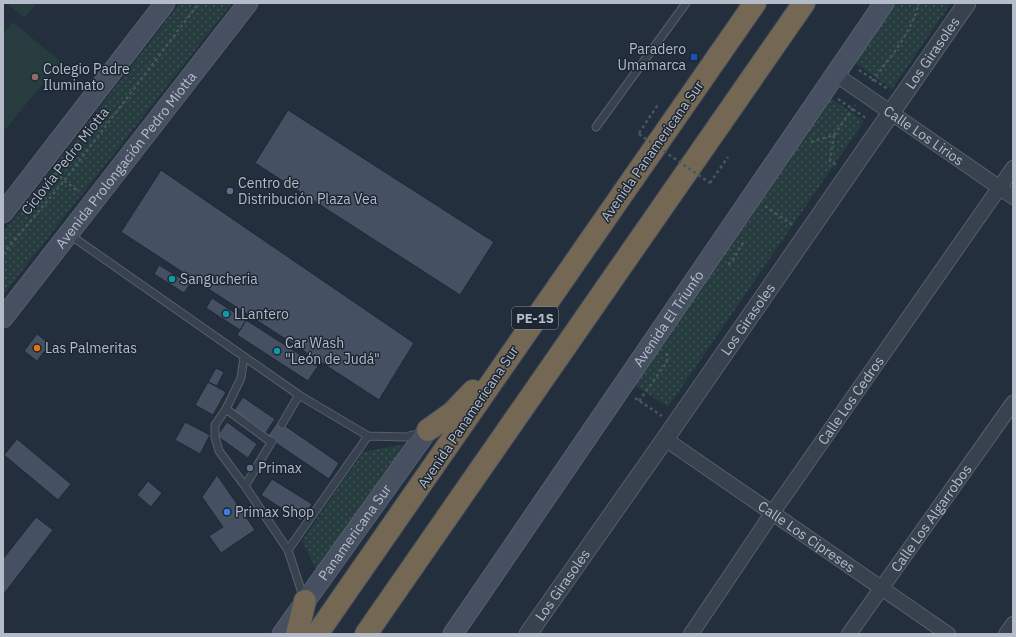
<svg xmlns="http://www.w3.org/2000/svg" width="1016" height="637" viewBox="0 0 1016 637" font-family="'IBM Plex Sans',sans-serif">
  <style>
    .grass { fill: url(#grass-dots) }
    .pitch { fill: #263c3f }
    .building { fill: #455162; stroke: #1f2835 }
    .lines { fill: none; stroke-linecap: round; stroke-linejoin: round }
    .service-casing { stroke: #565f6c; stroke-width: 9 }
    .minor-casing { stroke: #565f6c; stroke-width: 16 }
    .tertiary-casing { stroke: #565f6c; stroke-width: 19 }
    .secondary-casing { stroke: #565f6c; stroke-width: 21 }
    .motorway-casing { stroke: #434c59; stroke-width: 24 }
    .path { stroke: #44595c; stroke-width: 2.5; stroke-dasharray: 3 3; stroke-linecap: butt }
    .service { stroke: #38414e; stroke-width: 7 }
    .minor { stroke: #38414e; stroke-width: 14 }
    .tertiary { stroke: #38414e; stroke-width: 17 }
    .secondary { stroke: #465061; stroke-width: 19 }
    .motorway { stroke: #746855; stroke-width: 22 }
    .path-bridge { stroke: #44595c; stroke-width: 2.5; stroke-dasharray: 3 3; stroke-linecap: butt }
    .transit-dot { fill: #1a4fb4; stroke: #1d2633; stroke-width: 1.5 }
    .education-dot { fill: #8d6e63; stroke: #1d2633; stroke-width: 1.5 }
    .service-dot { fill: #5c6f8a; stroke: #1d2633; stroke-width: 1.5 }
    .culture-dot { fill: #0f9aa8; stroke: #1d2633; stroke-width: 1.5 }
    .food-dot { fill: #e8710a; stroke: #1d2633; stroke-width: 1.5 }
    .shop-dot { fill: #3f7fe0; stroke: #1d2633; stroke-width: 1.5 }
    .labels { text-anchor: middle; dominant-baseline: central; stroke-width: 3; stroke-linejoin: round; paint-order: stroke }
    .shield { fill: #1d2633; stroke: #878f9c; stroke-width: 1 }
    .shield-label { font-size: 13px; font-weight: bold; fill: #b4bcc9 }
    .poi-label { font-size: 14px; fill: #b4bcc9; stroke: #1d2633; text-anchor: start }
    .street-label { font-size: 14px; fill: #b4bcc9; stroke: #1d2633 }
  </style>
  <defs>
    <pattern id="grass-dots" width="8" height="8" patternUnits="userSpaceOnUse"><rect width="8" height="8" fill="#263c3f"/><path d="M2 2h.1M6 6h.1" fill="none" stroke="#435659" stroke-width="1.8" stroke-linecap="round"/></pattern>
  </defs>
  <rect width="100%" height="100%" fill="#242f3e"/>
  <path class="grass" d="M180,3H232L3,295V233Z
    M891,3H951L892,89L851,60Z
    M829,97L864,121L668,407L630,382Z
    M406,444L317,571L302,541L363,452Z"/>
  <path class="pitch" d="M7,3H37L24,18Z
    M13,22L61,62L3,132V34Z"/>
  <path class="building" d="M288,110L494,242L460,295L255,163Z
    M161,170L414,343L379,400L121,232Z
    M159,265L190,284L184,293L154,274Z
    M212,298L246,320L240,330L206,308Z
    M246,320L318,366L308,381L237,335Z
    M37,334L50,344L37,361L24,351Z
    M216,368L224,372L217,386L208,382Z
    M208,382L226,392L213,415L195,405Z
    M243,397L275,419L265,434L233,412Z
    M278,421L339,463L329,479L267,437Z
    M185,422L210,435L200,454L175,440Z
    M227,422L257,444L248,458L217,436Z
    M17,439L71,484L58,500L4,455Z
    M217,475L255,530L221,553L209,536L223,527L202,497Z
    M272,479L312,504L301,521L261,495Z
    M148,481L162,493L151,507L137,495Z
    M36,517L53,530L3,595V559Z"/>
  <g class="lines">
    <defs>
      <path id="service" d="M596,127L686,3
        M70,235L299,395L368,436
        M244,357L241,378L226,409L215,425V437L219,451L245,486
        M226,409L271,442
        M282,424L299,395
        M272,441L245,486L288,550
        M304,599L288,550L368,436L405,437L421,433"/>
      <g id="minor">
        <path id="s1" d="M835,74L1013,197"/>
        <path id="s2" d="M665,439L948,634"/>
        <path id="s3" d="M691,634L773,512L1013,168"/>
        <path id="s4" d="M849,634L1013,403"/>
        <path d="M1006,634L1013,624"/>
      </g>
      <g id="tertiary">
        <path id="s5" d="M528,634L665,439L967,3"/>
      </g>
      <g id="secondary">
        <path d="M3,213L165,3"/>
        <path id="s6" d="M3,318L248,3"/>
        <path id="s7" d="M282,634L428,430"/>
        <path id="s8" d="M453,634L884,3"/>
      </g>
      <path id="motorway" d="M428,430L452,413L473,391
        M297,634L305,601
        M317,634L755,3
        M366,634L804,3"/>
    </defs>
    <use href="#service" class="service-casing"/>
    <use href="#minor" class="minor-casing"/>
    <use href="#tertiary" class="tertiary-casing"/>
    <use href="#secondary" class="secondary-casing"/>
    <use href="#motorway" class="motorway-casing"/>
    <path class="path" d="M859,70L888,89
      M872,81C891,57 911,33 919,3
      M838,99L867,119
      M639,133L659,103
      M834,135L830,161L836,165
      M811,142L834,135L855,105
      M55,173L79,192
      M710,183L728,157
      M765,206L794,226
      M3,254L64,181L199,3
      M728,264L731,263L744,241
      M635,398L662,416
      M639,401L667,362V353"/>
    <use href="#service" class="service"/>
    <use href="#minor" class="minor"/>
    <use href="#tertiary" class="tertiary"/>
    <use href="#secondary" class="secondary"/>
    <use href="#motorway" class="motorway"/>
    <path class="path-bridge" d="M639,134L710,183"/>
  </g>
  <rect class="transit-dot" x="690" y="53" width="8" height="8" rx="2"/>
  <circle class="education-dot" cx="35" cy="77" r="4"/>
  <g class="service-dot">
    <circle cx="230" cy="191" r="4"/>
    <circle cx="250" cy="468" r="4"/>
  </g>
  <g class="culture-dot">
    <circle cx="172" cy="279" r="4"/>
    <circle cx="226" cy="314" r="4"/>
    <circle cx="277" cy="351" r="4"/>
  </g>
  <circle class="food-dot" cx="37" cy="348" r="4"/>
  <circle class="shop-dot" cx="227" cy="512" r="4"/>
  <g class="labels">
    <rect class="shield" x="512" y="307" width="46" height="22" rx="3"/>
    <g class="shield-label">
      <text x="535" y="318">PE-1S</text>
    </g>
    <g class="poi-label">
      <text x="686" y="49" text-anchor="end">Paradero<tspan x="686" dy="16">Umamarca</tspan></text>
      <text x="43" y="69">Colegio Padre<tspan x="43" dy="16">Iluminato</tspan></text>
      <text x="238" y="183">Centro de<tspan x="238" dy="16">Distribución Plaza Vea</tspan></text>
      <text x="180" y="279">Sangucheria</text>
      <text x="234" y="314">LLantero</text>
      <text x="285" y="343">Car Wash<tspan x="285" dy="16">"León de Judá"</tspan></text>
      <text x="45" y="348">Las Palmeritas</text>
      <text x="258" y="468">Primax</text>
      <text x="235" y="512">Primax Shop</text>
    </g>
    <g class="street-label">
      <text stroke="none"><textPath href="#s5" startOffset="708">Los Girasoles</textPath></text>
      <text stroke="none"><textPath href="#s1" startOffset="108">Calle Los Lirios</textPath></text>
      <text transform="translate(652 151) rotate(-55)">Avenida Panamericana Sur</text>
      <text transform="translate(65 161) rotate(-52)">Ciclovía Pedro Miotta</text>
      <text stroke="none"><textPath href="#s6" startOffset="200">Avenida Prolongación Pedro Miotta</textPath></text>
      <text stroke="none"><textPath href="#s8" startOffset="382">Avenida El Triunfo</textPath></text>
      <text stroke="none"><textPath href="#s5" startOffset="384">Los Girasoles</textPath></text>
      <text stroke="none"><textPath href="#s3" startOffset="283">Calle Los Cedros</textPath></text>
      <text transform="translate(468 417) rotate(-56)">Avenida Panamericana Sur</text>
      <text stroke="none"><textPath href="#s4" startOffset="142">Calle Los Algarrobos</textPath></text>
      <text stroke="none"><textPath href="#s7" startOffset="125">Panamericana Sur</textPath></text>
      <text stroke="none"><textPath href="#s2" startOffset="172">Calle Los Cipreses</textPath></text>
      <text stroke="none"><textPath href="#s5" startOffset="60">Los Girasoles</textPath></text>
    </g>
  </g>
  <rect width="1016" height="637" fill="none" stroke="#b4bcc9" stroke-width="8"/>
</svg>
